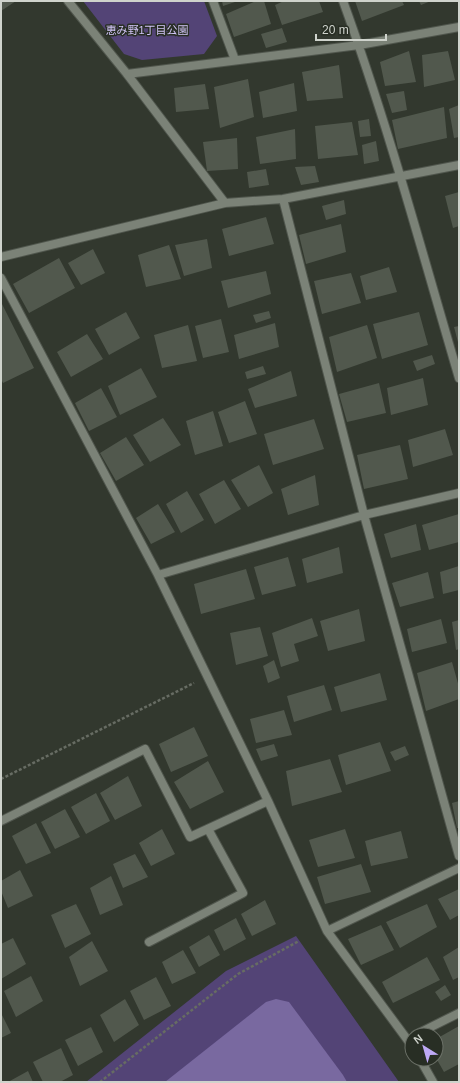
<svg xmlns="http://www.w3.org/2000/svg" width="460" height="1083" viewBox="0 0 460 1083" font-family="Helvetica,'Noto Sans JP',sans-serif">
  <style>
    .green { fill: #534476 }
    .water { fill: #7969a0 }
    .building { fill: #51584d }
    .lines { fill: none; stroke-linecap: round; stroke-linejoin: round }
    .street-casing { stroke: #50564d; stroke-width: 10 }
    .path { stroke: #676c63; stroke-width: 2.5; stroke-dasharray: 3 2; stroke-linecap: butt }
    .street { stroke: #7b8277; stroke-width: 8 }
    .labels { text-anchor: middle; dominant-baseline: central; stroke-width: 3; stroke-linejoin: round; paint-order: stroke }
    .park-label { font-size: 11px; fill: #d2c5f7; stroke: #282e24 }
  </style>
  <rect width="100%" height="100%" fill="#32382e"/>
  <path class="green" d="M83,1H204L217,36L204,54L142,60L124,54Z
    M296,936L399,1082H86L226,971Z"/>
  <path class="water" d="M276,999L289,1002L343,1075L347,1082H165L266,1002Z"/>
  <path class="building" d="M1,1H16L1,11Z
    M222,1H238L223,6Z
    M256,1H264L271,24L234,37L226,14Z
    M284,1H319L323,12L282,25L275,5Z
    M355,1H402L404,5L362,21Z
    M419,1H431L421,5Z
    M282,28L287,42L266,48L261,34Z
    M409,51L416,82L385,86L380,62Z
    M448,51L455,80L424,87L422,55Z
    M339,65L343,98L307,101L302,72Z
    M248,79L254,117L220,128L214,87Z
    M294,83L297,111L263,118L259,92Z
    M205,84L209,109L176,112L174,88Z
    M404,91L407,110L392,113L386,94Z
    M459,105V137L454,138L449,109Z
    M444,107L447,138L398,149L392,120Z
    M369,119L371,136L360,137L358,121Z
    M352,122L358,155L318,159L315,126Z
    M295,129L296,159L260,164L256,137Z
    M237,138L238,169L207,171L203,142Z
    M376,141L379,161L364,164L362,145Z
    M315,166L319,182L301,185L295,167Z
    M266,169L269,185L249,188L247,172Z
    M459,192V226L453,228L445,196Z
    M344,200L346,214L326,220L322,206Z
    M266,217L274,244L229,256L222,229Z
    M341,224L346,252L306,264L299,235Z
    M207,239L212,268L184,276L175,245Z
    M169,245L181,279L146,287L138,255Z
    M93,249L105,273L81,285L68,263Z
    M59,258L75,288L29,313L13,284Z
    M389,267L397,292L366,300L360,276Z
    M266,271L271,294L228,308L221,281Z
    M351,273L361,303L322,314L314,281Z
    M1,302L34,368L3,383L1,379Z
    M269,311L271,318L256,323L253,315Z
    M126,312L140,338L109,355L95,329Z
    M419,312L428,345L382,359L373,324Z
    M221,319L229,352L203,358L195,326Z
    M275,323L279,347L239,359L234,335Z
    M188,325L197,361L162,368L154,335Z
    M367,325L377,358L337,372L329,337Z
    M459,326V346L454,327Z
    M87,334L103,359L71,377L57,352Z
    M432,355L435,364L417,371L413,361Z
    M263,366L266,374L247,379L245,372Z
    M141,368L157,397L120,415L108,386Z
    M291,371L297,396L255,408L248,389Z
    M423,378L428,405L391,415L387,388Z
    M379,383L386,413L347,422L339,394Z
    M101,388L117,417L89,431L75,403Z
    M245,401L257,434L229,443L218,412Z
    M213,411L223,446L195,455L186,421Z
    M163,418L181,445L150,462L133,435Z
    M314,419L324,449L273,465L264,434Z
    M445,429L453,455L413,467L408,440Z
    M126,437L144,465L116,481L100,453Z
    M400,445L408,479L364,489L357,455Z
    M259,465L273,493L248,507L231,480Z
    M315,475L319,505L288,515L281,489Z
    M224,480L241,509L215,524L199,494Z
    M187,491L204,520L181,533L166,504Z
    M158,504L175,532L151,544L136,518Z
    M459,514V542L429,550L422,525Z
    M416,524L421,550L391,558L384,534Z
    M339,547L343,573L307,583L302,559Z
    M288,557L296,586L262,595L254,567Z
    M459,566V590L443,594L440,572Z
    M246,569L255,599L201,614L194,584Z
    M428,572L434,598L400,607L392,583Z
    M359,609L365,641L328,651L320,621Z
    M312,618L318,636L294,644L299,661L281,667L272,633Z
    M441,619L447,643L412,652L407,629Z
    M459,620V649L456,650L452,622Z
    M260,627L268,656L236,665L230,633Z
    M274,660L280,678L268,683L263,666Z
    M452,662L459,687V699L426,711L417,673Z
    M380,673L387,700L341,712L334,687Z
    M324,685L332,710L294,722L287,696Z
    M284,710L292,735L256,743L250,719Z
    M194,727L208,756L171,772L159,744Z
    M380,742L391,771L346,785L338,755Z
    M274,744L278,756L261,761L256,749Z
    M405,746L409,755L395,761L390,752Z
    M330,759L342,792L292,806L286,771Z
    M208,761L224,792L190,809L174,782Z
    M128,776L142,806L115,820L100,793Z
    M96,793L110,821L86,834L71,807Z
    M459,801V828H457L452,803Z
    M65,809L80,837L55,849L41,822Z
    M36,823L51,853L26,864L12,836Z
    M162,829L175,854L151,866L139,843Z
    M345,829L355,858L318,867L309,840Z
    M401,831L408,858L371,866L365,841Z
    M135,854L148,877L123,888L113,864Z
    M361,864L371,892L325,904L317,877Z
    M20,870L33,896L8,908L1,891V881Z
    M111,876L123,905L100,915L90,888Z
    M459,889V915L450,920L438,899Z
    M265,900L276,924L252,936L241,914Z
    M76,904L91,934L65,948L51,915Z
    M427,904L437,927L400,948L386,922Z
    M236,918L246,939L224,951L214,930Z
    M381,925L394,950L361,965L348,939Z
    M209,935L220,955L199,967L189,947Z
    M13,938L26,964L1,979V944Z
    M92,941L108,971L80,986L69,957Z
    M459,947V977L453,980L443,957Z
    M183,950L196,973L172,984L162,962Z
    M427,957L440,980L393,1003L382,982Z
    M31,976L43,1001L16,1017L4,991Z
    M156,977L171,1006L144,1020L130,991Z
    M445,985L451,995L441,1001L435,992Z
    M125,999L139,1025L114,1042L100,1015Z
    M1,1013L11,1033L1,1038Z
    M459,1026V1064L444,1072L436,1058V1039Z
    M91,1027L103,1052L78,1066L65,1040Z
    M61,1048L73,1075L60,1082H43L33,1062Z
    M28,1071L33,1082H8Z"/>
  <g class="lines">
    <defs>
      <path id="street" d="M68,1L127,74L225,203
        M213,1L235,60
        M343,1C388,125 422,252 459,378
        M127,74L359,45L459,27
        M283,199L364,515L459,856
        M1,257L225,203L283,199L459,165
        M1,278L158,575L268,801L327,931L412,1046
        M158,575L364,515L459,493
        M1,821L145,749L190,837L268,801
        M327,931L459,868
        M149,942L243,893L208,829
        M415,1035L459,1013
        M420,1059L433,1082"/>
    </defs>
    <use href="#street" class="street-casing"/>
    <path class="path" d="M1,779L194,683
      M100,1082L238,974L299,941"/>
    <use href="#street" class="street"/>
  </g>
  <g class="labels">
    <g class="park-label">
      <text x="147" y="30">恵み野1丁目公園</text>
    </g>
  </g>
  <rect width="460" height="1083" fill="none" stroke="#cfd3cc" stroke-width="4"/>
  <g transform="translate(424 1047) rotate(323)"><circle r="19" fill="#282e24" stroke="#6b7067"/>
  <path d="M0-3L7 15L0 10L-7 15Z" fill="#bea9f5"/>
  <text y="-6" font-size="11" font-weight="bold" text-anchor="middle" fill="#cfd3cc">N</text>
  </g>
  <path d="M316 34v6h70v-6" fill="none" stroke="#cfd3cc" stroke-width="2"/>
  <text x="322" y="34" font-size="12" fill="#cfd3cc" stroke="#282e24" stroke-width="3" paint-order="stroke">20 m</text>
</svg>
